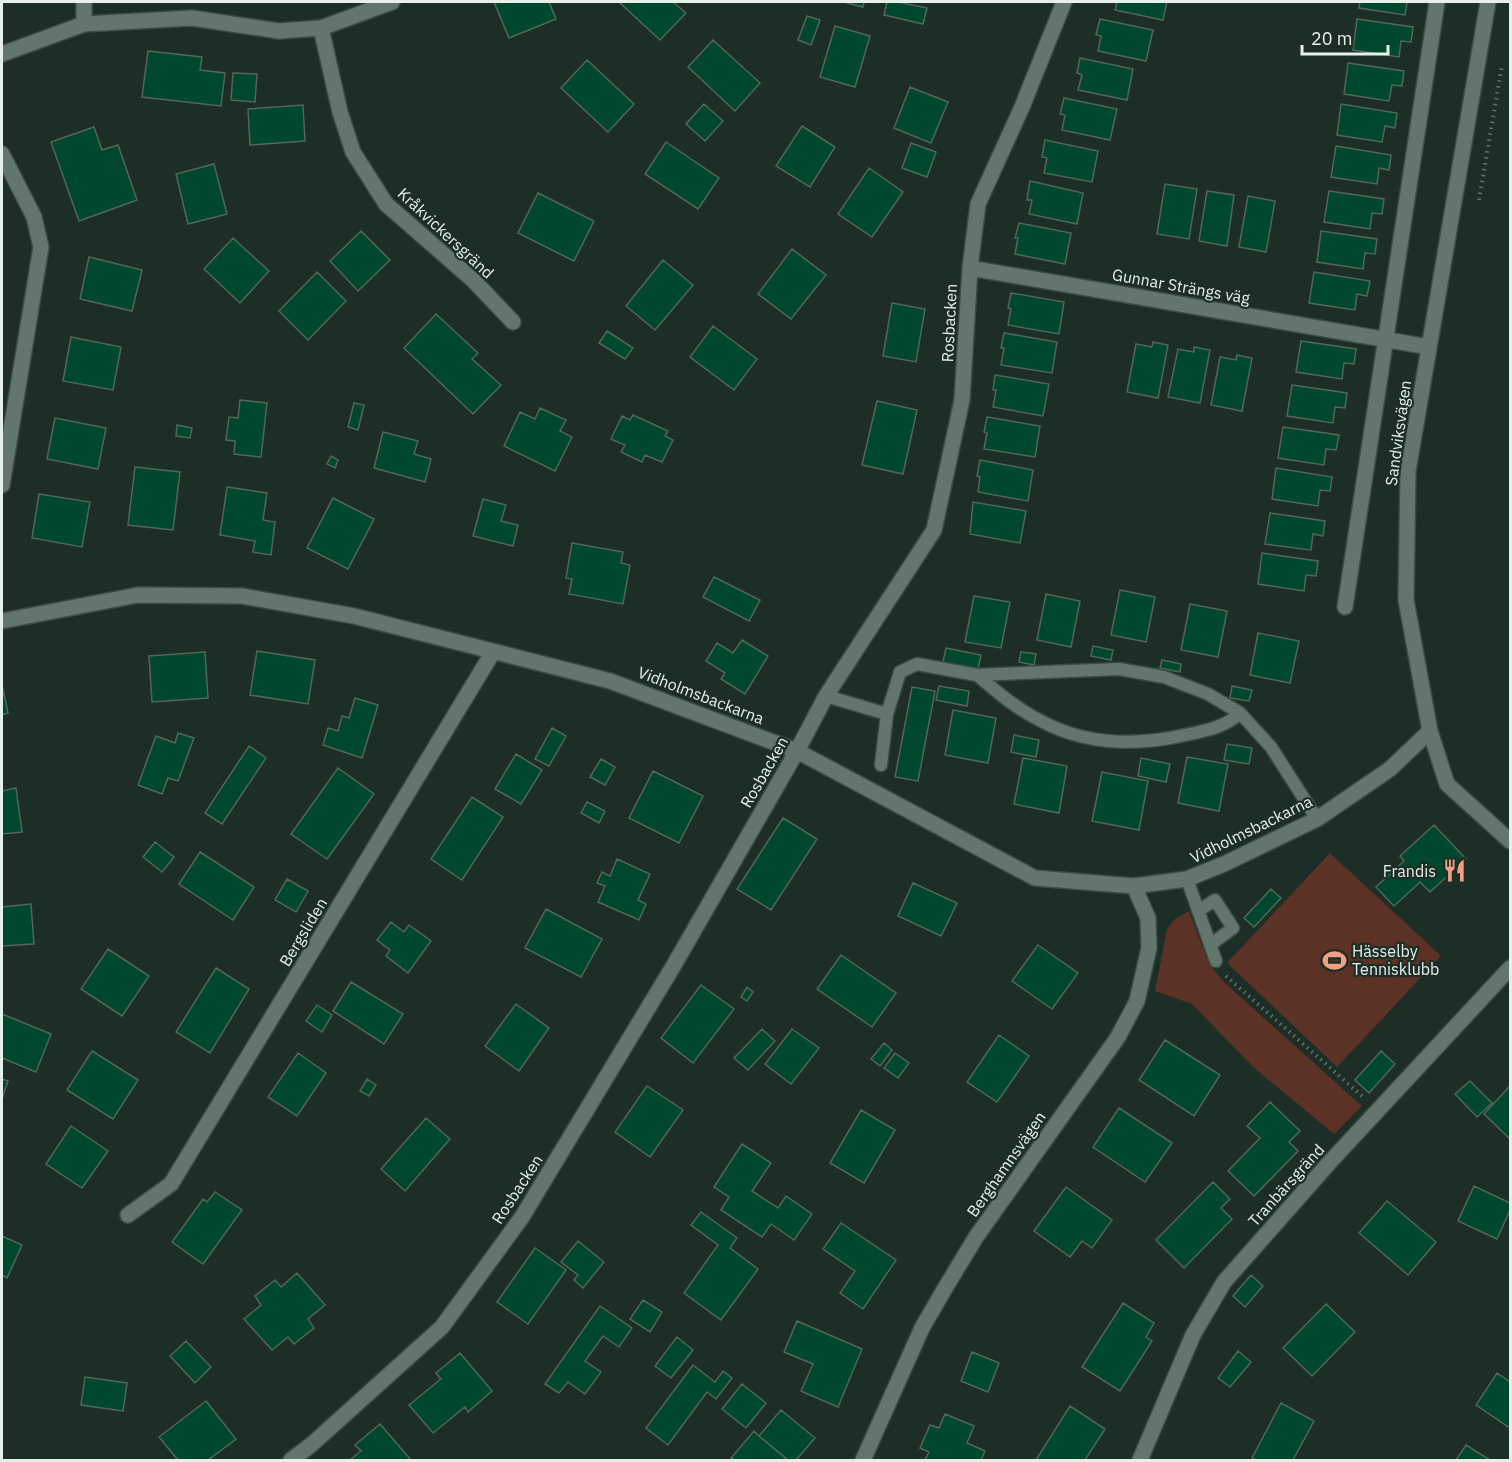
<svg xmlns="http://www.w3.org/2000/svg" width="1512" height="1462" viewBox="0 0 1512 1462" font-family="'IBM Plex Sans',sans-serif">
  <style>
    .green { fill: #5d3226 }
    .building { fill: #004730; stroke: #52665c; stroke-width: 1.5 }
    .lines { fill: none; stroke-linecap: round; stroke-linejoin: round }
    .lane-casing { stroke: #3b4a44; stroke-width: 15 }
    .street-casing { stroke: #3b4a44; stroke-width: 18 }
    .path { stroke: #63736c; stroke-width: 4; stroke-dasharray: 1.5 4.5; stroke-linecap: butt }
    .lane { stroke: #62766d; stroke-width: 12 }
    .street { stroke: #62766d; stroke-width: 15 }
    .labels { text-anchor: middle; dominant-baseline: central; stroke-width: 4.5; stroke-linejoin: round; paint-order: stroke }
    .street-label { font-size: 16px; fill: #e5f0ea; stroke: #1c2e26 }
    .poi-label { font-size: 16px; fill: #e5f0ea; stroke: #1c2e26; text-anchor: end }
  </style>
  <rect width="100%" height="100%" fill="#1c2e26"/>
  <path class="green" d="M1330,853L1441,956L1337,1067L1227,963Z
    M1189,911L1209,964L1225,983L1362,1106L1334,1134L1253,1067L1192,1004L1155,991L1167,929L1175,919Z"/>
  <path class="building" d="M494,2H549L556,19L509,38Z
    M619,2H673L686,13L660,40Z
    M847,2H864L863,7L847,3Z
    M887,2H898L927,8L923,24L884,15Z
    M1117,2H1167L1163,20L1115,10Z
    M1360,2H1407L1405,15L1359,8Z
    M807,16L820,20L811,45L798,40Z
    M1100,19L1153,30L1146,61L1098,51L1101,36L1096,35Z
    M1357,19L1413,27L1411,42L1401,41L1399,57L1353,50Z
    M835,26L870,36L855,87L820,77Z
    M713,40L760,83L735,111L688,67Z
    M148,51L202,57L200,70L225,73L221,106L142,97Z
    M1080,58L1133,69L1127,100L1078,90L1082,75L1077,73Z
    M587,60L634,104L608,132L561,88Z
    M1348,63L1404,71L1402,86L1392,85L1389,101L1344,94Z
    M233,73L257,74L255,102L231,100Z
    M910,87L948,102L931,143L894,128Z
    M1064,98L1117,109L1110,140L1062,130L1065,115L1060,114Z
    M704,104L723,121L705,141L686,124Z
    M1341,104L1397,113L1395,128L1385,126L1382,142L1337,135Z
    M303,105L305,141L250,145L248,109Z
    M802,126L835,147L810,187L776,166Z
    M94,127L102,150L118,145L137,200L79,221L51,142Z
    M1045,140L1098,151L1092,182L1044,173L1047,158L1042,157Z
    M666,142L719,178L698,209L645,174Z
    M911,143L936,152L927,177L902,168Z
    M1336,146L1391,155L1389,170L1379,168L1377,184L1331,177Z
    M214,164L227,214L188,224L176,174Z
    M869,168L903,192L872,237L838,214Z
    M1030,181L1083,193L1077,224L1029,214L1032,200H1027Z
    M1165,184L1197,189L1189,239L1157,234Z
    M1207,191L1234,195L1227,246L1199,241Z
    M1329,191L1384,199L1382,214L1372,213L1370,229L1324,222Z
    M538,193L594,221L574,261L518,233Z
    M1248,196L1275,201L1266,252L1239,247Z
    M1019,223L1071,233L1065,264L1015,254L1018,238H1015Z
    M361,231L390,260L358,291L330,261Z
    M1321,231L1377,239L1375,254L1365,253L1363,269L1317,262Z
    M233,238L269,271L240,303L204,269Z
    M792,249L826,275L791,319L758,294Z
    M89,257L142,270L132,311L80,299Z
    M663,260L693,285L655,330L626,306Z
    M317,272L346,301L308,340L279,311Z
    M1314,272L1370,281L1367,296L1357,294L1355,310L1309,303Z
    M1011,293L1064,302L1059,334L1008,325L1011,309L1008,308Z
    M892,303L925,309L916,362L883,356Z
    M436,314L478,353L472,359L501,385L473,414L404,348Z
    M713,326L757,359L734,390L690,357Z
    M607,331L633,348L625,359L599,343Z
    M1004,333L1057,342L1052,373L1001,365L1004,348H1001Z
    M71,337L121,347L113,390L63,381Z
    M1301,341L1356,349L1354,364L1344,363L1342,379L1296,372Z
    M1153,342L1168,345L1158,398L1127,392L1136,344L1152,347Z
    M1194,347L1210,350L1200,403L1168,397L1178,349L1194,352Z
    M1237,355L1252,358L1242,411L1211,405L1220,357L1236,360Z
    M995,375L1049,384L1043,416L993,407L996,390H993Z
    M1292,385L1347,393L1345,408L1335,407L1333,423L1287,416Z
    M240,400L267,403L261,457L234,454L235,441L226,440L229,417L238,418Z
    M877,401L917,410L903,474L862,465Z
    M354,403L364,405L358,430L348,427Z
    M540,408L566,420L560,431L572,437L555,471L504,446L520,412L535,419Z
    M633,415L668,431L665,436L673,440L662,462L645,455L642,462L621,452L625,445L611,439L622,416L630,420Z
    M987,417L1040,426L1035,457L984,449L987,433L984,432Z
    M55,418L106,428L98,469L47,459Z
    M177,425L192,428L190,438L176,436Z
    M1283,427L1339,435L1336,450L1326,449L1324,465L1278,458Z
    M383,432L418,441L414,454L431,459L425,482L374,468Z
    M331,456L338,460L335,468L327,464Z
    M980,460L1033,470L1028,501L978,492L980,477L977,476Z
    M135,467L180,472L173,530L128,525Z
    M1276,468L1332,477L1330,491L1320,490L1318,506L1272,499Z
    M227,487L267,493L263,520L275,522L271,555L253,552L255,541L220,535Z
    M39,494L90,502L82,547L32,538Z
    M333,498L374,519L348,569L307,548Z
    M483,499L506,505L501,521L518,525L513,546L473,536Z
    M973,502L1026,511L1020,543L970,534Z
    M1270,513L1325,521L1323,536L1313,534L1311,550L1265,544Z
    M572,543L623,552L621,563L630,565L623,604L569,594L572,579L566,578Z
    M1262,553L1318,561L1316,576L1306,575L1304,591L1258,584Z
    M714,577L760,600L749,621L703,597Z
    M1120,590L1155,597L1146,642L1111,635Z
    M1046,594L1080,601L1071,647L1037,640Z
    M974,596L1010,602L1001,648L965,642Z
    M1190,604L1227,611L1218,657L1181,650Z
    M1258,633L1299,641L1290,683L1250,675Z
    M742,640L768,656L745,694L721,679L725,673L706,661L717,643L733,653Z
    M1093,646L1113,650L1111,660L1091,656Z
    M946,648L981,655L978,669L943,662Z
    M257,651L315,660L308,704L250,695Z
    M205,652L208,698L152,702L149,656Z
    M1021,652L1036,654L1034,665L1019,662Z
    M1162,660L1181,664L1180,672L1160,668Z
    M2,685L8,713L2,715Z
    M939,686L969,691L967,706L936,700Z
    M1232,686L1252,690L1249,701L1230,698Z
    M912,687L935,691L918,781L895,777Z
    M355,698L378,705L362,758L323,745L328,728L338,731L342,716L349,718Z
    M953,710L996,718L988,763L945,755Z
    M552,728L566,736L549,766L535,759Z
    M178,733L194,738L178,781L168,778L162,794L138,785L156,736L175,743Z
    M1014,735L1039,740L1036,757L1011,752Z
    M1227,744L1252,748L1249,764L1224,760Z
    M249,746L266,758L222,824L205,813Z
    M516,754L542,770L521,804L495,789Z
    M1187,757L1228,764L1219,811L1178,803Z
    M1023,758L1067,766L1059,813L1014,804Z
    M1141,758L1170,764L1166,782L1138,776Z
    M601,759L615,767L605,785L590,777Z
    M338,768L374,794L327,859L291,834Z
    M653,771L703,796L679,843L629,818Z
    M1102,772L1148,781L1139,830L1092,821Z
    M16,788L22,832L2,834V791Z
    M472,797L503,817L462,880L431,859Z
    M587,802L605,811L599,823L581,813Z
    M783,818L817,839L771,910L737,889Z
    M1434,825L1466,859L1430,892L1420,882L1394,906L1376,887L1404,861L1400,856Z
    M155,842L174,857L162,872L143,857Z
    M200,852L254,887L233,920L179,884Z
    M617,859L650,874L638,900L646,904L639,920L598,902L605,886L597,883L602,872L610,876Z
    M287,879L308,891L296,912L275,900Z
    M913,883L957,903L941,936L898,916Z
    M1271,889L1281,898L1254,927L1244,918Z
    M31,904L34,944L2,946V907Z
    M546,909L602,939L581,977L525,948Z
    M391,922L404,932L409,925L431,941L408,973L386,956L390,950L377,940Z
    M1038,945L1078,973L1052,1009L1012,981Z
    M108,949L149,976L122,1016L81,989Z
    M841,955L896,993L872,1027L817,989Z
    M216,968L249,989L210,1053L176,1032Z
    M351,982L403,1014L384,1044L333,1011Z
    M701,985L734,1009L693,1063L661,1038Z
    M747,987L753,992L747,1001L741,997Z
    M516,1004L549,1028L519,1071L485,1046Z
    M317,1005L332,1015L322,1032L306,1021Z
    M2,1014L51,1034L36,1072L2,1058Z
    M762,1029L775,1041L748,1070L734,1058Z
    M792,1029L819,1048L791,1084L765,1064Z
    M999,1035L1029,1056L997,1102L967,1082Z
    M1165,1040L1220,1075L1194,1116L1139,1080Z
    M884,1043L892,1050L880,1066L871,1059Z
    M92,1051L138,1080L113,1119L67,1090Z
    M1381,1051L1395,1064L1369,1093L1355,1080Z
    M298,1053L326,1073L297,1116L268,1097Z
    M895,1053L909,1063L898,1078L884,1068Z
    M2,1079L8,1081L3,1096L2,1095Z
    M367,1079L376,1085L369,1096L360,1091Z
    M1470,1081L1492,1103L1477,1117L1455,1094Z
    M647,1086L683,1110L650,1157L615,1132Z
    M1510,1086V1139L1484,1114Z
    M1270,1102L1300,1131L1289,1142L1298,1151L1254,1196L1228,1171L1260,1138L1247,1126Z
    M1119,1108L1172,1143L1145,1182L1093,1147Z
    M861,1110L895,1130L864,1183L830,1163Z
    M426,1118L450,1139L405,1191L381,1169Z
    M71,1126L108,1151L82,1188L46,1164Z
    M742,1144L771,1163L752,1191L778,1208L786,1196L812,1214L794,1240L771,1224L762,1237L721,1210L729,1197L714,1187Z
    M1213,1182L1230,1199L1221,1208L1232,1219L1184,1268L1156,1240Z
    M1474,1186L1510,1203V1210L1497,1239L1458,1221Z
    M1066,1187L1112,1220L1092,1248L1082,1241L1070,1257L1034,1231Z
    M215,1192L242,1210L203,1264L172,1242L203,1199L207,1202Z
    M1387,1201L1436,1242L1408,1275L1359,1233Z
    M701,1212L737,1238L730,1248L758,1269L721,1320L684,1293L718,1245L691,1225Z
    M841,1223L896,1260L863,1309L840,1293L855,1271L823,1249Z
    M2,1236L22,1245L7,1278L2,1275Z
    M578,1241L604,1262L583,1288L574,1280L578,1275L561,1262Z
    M535,1248L566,1270L528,1324L497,1302Z
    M297,1273L325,1305L308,1319L314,1328L294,1344L288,1337L272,1350L244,1319L261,1305L255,1296L275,1280L281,1287Z
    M1251,1275L1263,1286L1245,1307L1233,1296Z
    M643,1300L662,1312L650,1332L630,1319Z
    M1123,1303L1154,1323L1146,1337L1152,1341L1120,1391L1082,1367Z
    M1326,1304L1355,1332L1312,1376L1283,1348Z
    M600,1306L632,1328L619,1347L603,1336L585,1361L601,1372L585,1394L568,1382L559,1393L545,1384Z
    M797,1321L862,1349L838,1407L801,1391L813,1364L784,1352Z
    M677,1337L693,1350L671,1378L655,1366Z
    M186,1341L211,1367L195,1383L170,1356Z
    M1238,1351L1251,1362L1230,1387L1218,1378Z
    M972,1352L999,1363L988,1392L961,1381Z
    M460,1353L492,1391L468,1412L465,1407L433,1433L409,1405L441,1379L436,1373Z
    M693,1365L715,1382L723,1371L732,1378L716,1399L707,1392L668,1445L646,1428Z
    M1497,1373L1510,1382V1428L1476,1405Z
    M85,1377L127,1383L123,1411L81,1405Z
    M742,1384L766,1403L746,1428L722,1409Z
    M206,1401L236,1439L208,1460H178L159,1437Z
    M1281,1403L1314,1421L1293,1460H1256L1252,1458Z
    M1070,1406L1105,1429L1085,1460H1036Z
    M781,1410L815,1438L796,1460H788L759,1436Z
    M945,1414L974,1426L967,1443L985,1451L981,1460H925L929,1452L920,1448L930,1425L939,1428Z
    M380,1424L411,1460H350L361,1451L355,1445Z
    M754,1431L759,1436L788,1460H735L731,1458Z
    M1466,1445L1490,1460H1456Z"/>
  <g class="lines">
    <defs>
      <path id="lane" d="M826,696L887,714L900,672L917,664L977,675L1119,669L1164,677L1208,694L1240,713C1225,728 1200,732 1180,736C1133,746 1084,744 1041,721C1017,709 997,692 977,675
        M1240,713L1271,747L1317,819
        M881,765L887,714
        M1187,879L1216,961
        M1198,911L1215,900L1233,928L1210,945"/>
      <path id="street" d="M1488,2L1408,471L1406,600L1430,731L1447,784L1510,841
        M84,24V2
        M321,28L340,112L353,152L386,204L473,280L513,322
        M2,54L84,24L192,18L279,31L321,28L392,2
        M2,154L34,217L41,247L2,485
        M970,268L1429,347
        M1345,607L1437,2
        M2,621L138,595L242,596L354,616L610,681L797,751L1035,878L1134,886L1187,879L1224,864L1317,819L1390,769L1430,731
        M128,1215L171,1184L493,652
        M291,1460L311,1445L442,1327L522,1217L674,965L797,751L826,696L934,530L962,400L970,268L978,204L1022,107L1064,2
        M863,1460L922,1328L944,1290L976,1237L1118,1037L1137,1001L1149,948L1148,918L1134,886
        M1140,1460L1193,1335L1224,1282L1329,1163L1510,968"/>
    </defs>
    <use href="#lane" class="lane-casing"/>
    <use href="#street" class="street-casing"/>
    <path class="path" d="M1479,200L1502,65
      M1226,976L1362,1096"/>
    <use href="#lane" class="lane"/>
    <use href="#street" class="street"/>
  </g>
  <defs>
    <symbol id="restaurant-bare" viewBox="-9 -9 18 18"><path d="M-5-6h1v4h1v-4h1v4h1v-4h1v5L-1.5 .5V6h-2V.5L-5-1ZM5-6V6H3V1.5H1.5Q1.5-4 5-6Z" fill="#f39f86" stroke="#1c2e26" stroke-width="2.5" paint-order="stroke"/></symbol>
    <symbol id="stadium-bare" viewBox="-9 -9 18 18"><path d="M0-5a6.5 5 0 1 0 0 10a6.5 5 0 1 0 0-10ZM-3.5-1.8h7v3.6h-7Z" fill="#f39f86" stroke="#1c2e26" stroke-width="2.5" paint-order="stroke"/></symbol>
  </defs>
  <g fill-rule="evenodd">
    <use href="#restaurant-bare" x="1438" y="854" width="33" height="33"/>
    <use href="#stadium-bare" x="1318" y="944" width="33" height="33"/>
  </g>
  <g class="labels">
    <g class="street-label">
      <text transform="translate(446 233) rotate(43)">Kråkvickersgränd</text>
      <text transform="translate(1181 286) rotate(10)">Gunnar Strängs väg</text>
      <text transform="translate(949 323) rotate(-87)">Rosbacken</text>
      <text transform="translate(1398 433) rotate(-82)">Sandviksvägen</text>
      <text transform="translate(701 695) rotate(21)">Vidholmsbackarna</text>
      <text transform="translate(764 772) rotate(-60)">Rosbacken</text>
      <text transform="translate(1251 829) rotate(-26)">Vidholmsbackarna</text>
      <text transform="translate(303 932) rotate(-59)">Bergsliden</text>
      <text transform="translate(1006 1164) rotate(-55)">Berghamnsvägen</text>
      <text transform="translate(1286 1185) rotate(-48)">Tranbärsgränd</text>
      <text transform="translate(517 1189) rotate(-57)">Rosbacken</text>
    </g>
    <g class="poi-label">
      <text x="1436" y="871">Frandis</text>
      <text x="1352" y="951" text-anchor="start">Hässelby<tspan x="1352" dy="18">Tennisklubb</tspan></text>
    </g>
  </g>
  <rect width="1512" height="1462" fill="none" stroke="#e5f0ea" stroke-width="6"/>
  <path d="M1302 45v9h86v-9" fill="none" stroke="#e5f0ea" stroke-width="3"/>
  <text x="1311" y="45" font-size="18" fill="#e5f0ea" stroke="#1c2e26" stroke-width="4.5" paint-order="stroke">20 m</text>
</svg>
